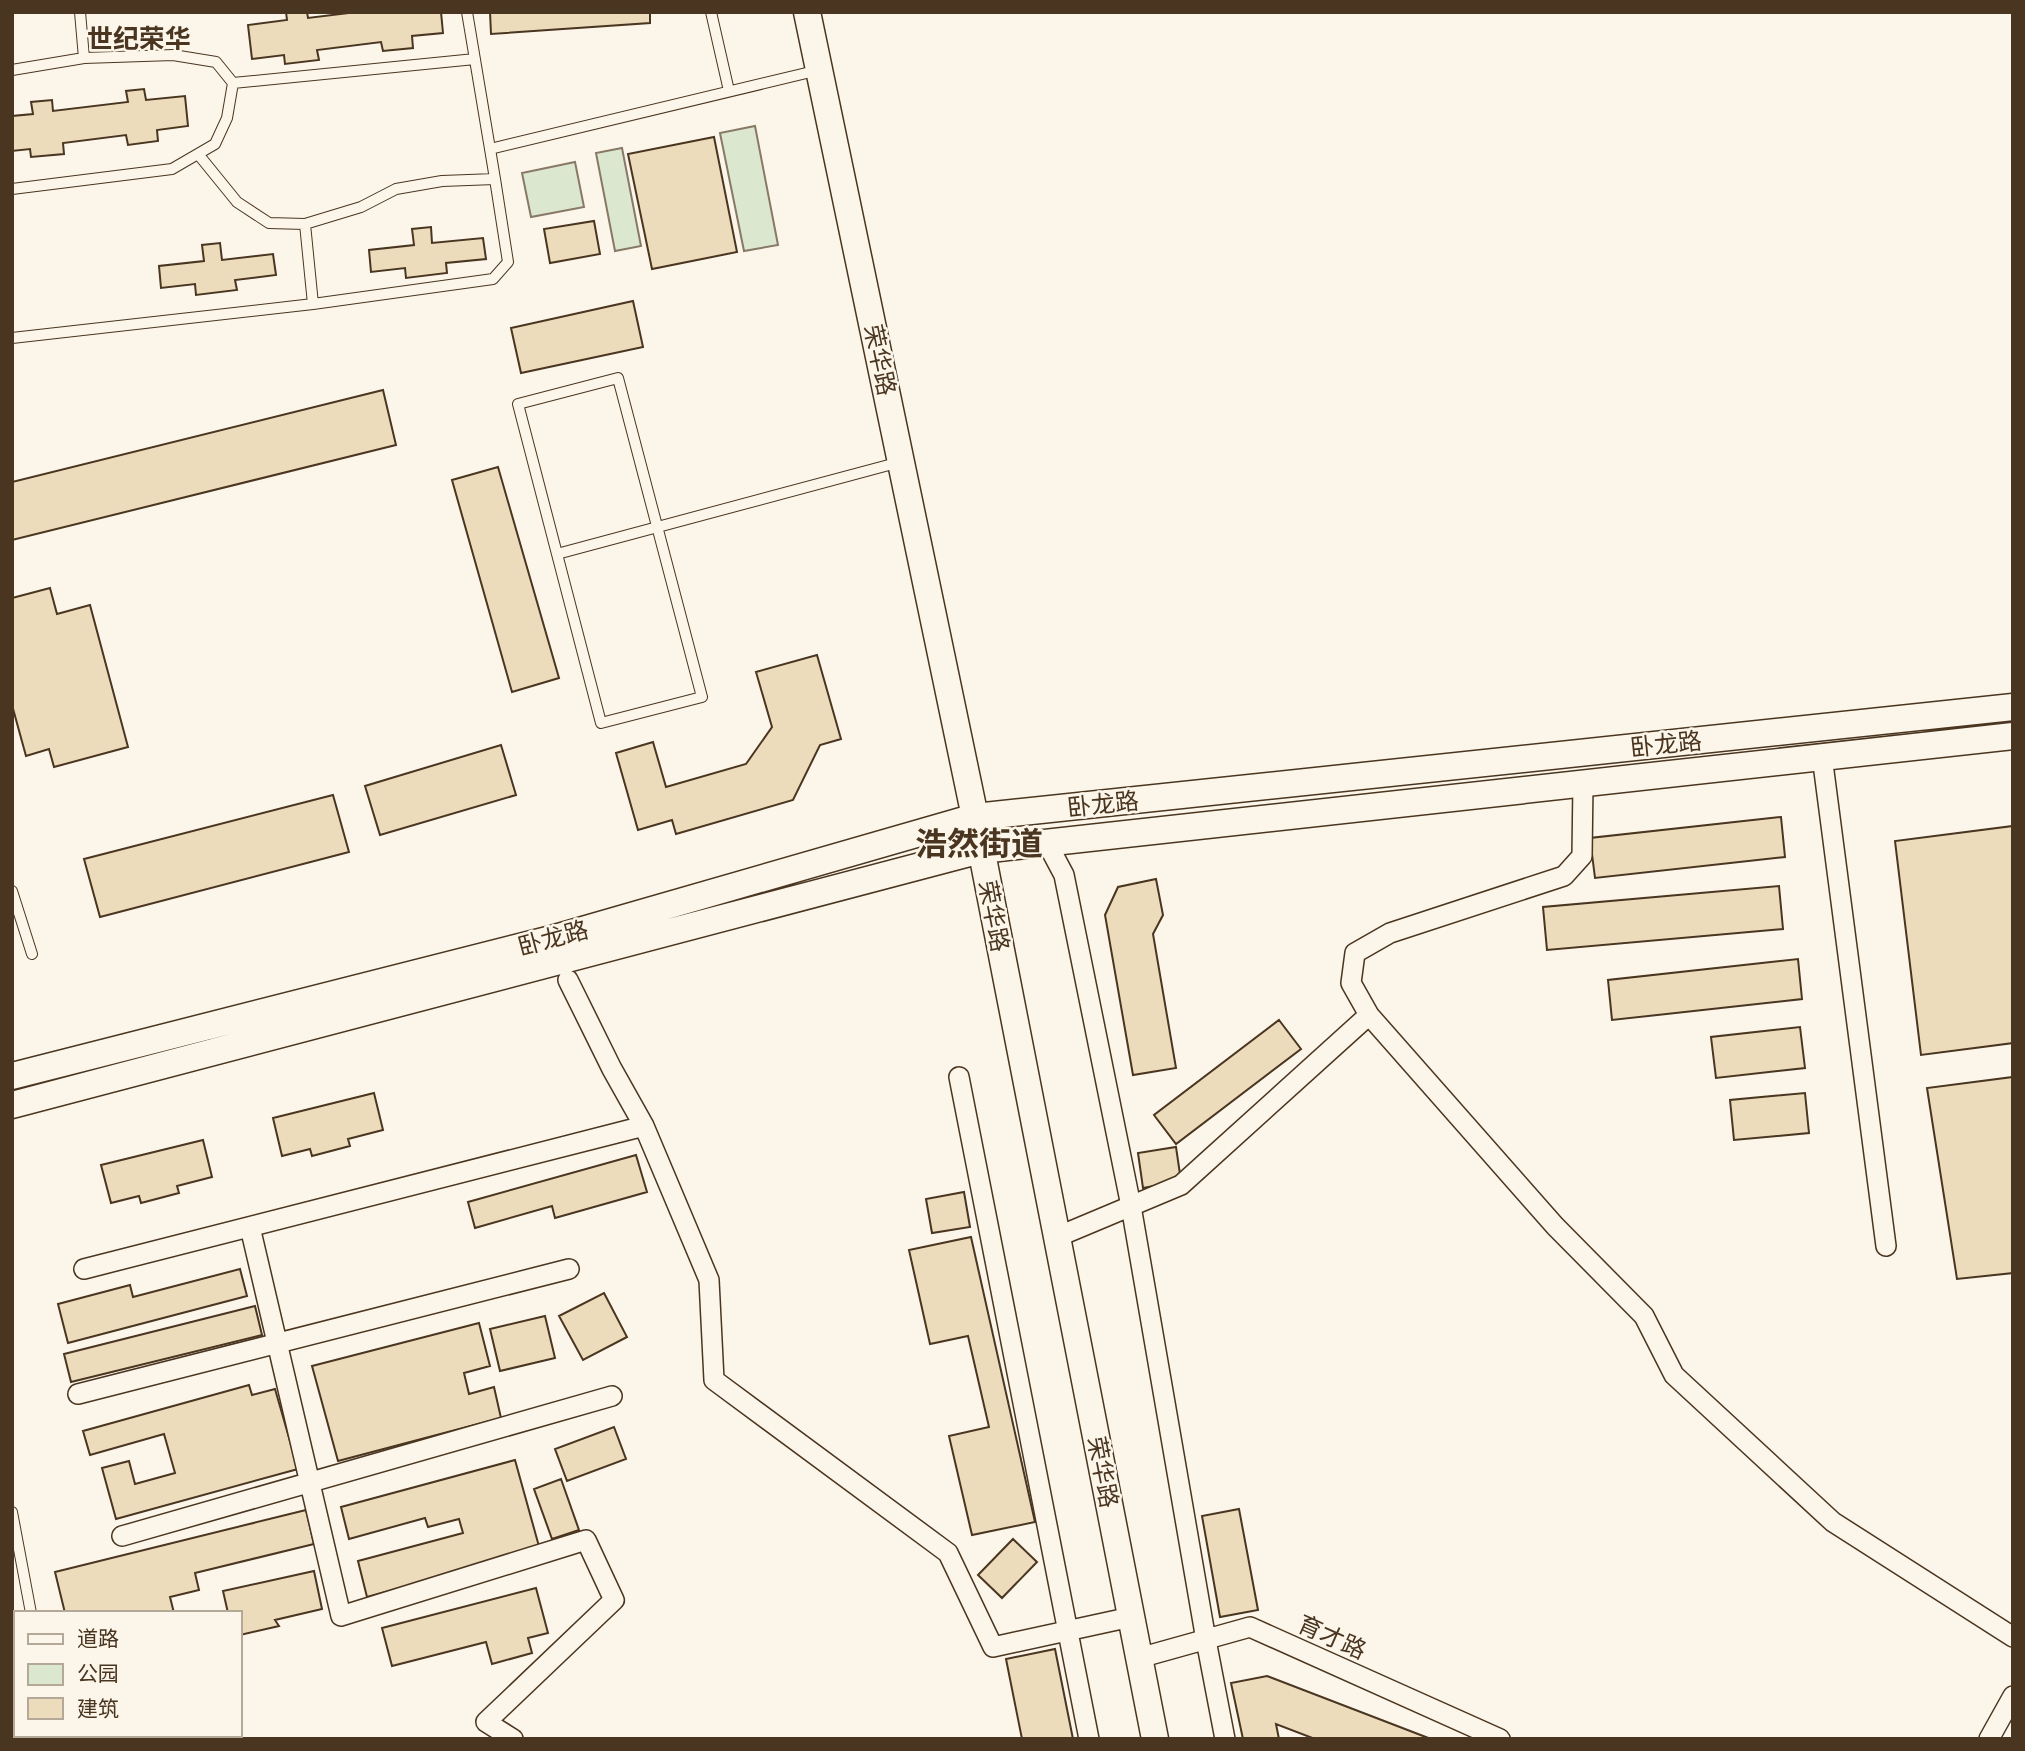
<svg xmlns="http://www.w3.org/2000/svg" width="2025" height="1751" viewBox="0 0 2025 1751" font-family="Helvetica,'Noto Sans SC',sans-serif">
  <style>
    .green { fill: #dce7d0; stroke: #887966; stroke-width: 2 }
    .building { fill: #ecdcbc; stroke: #4a3520; stroke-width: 2 }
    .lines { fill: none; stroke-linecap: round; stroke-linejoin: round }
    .lane-casing { stroke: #4a3520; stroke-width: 12 }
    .street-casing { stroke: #4a3520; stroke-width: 22 }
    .secondary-casing { stroke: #4a3520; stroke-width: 29 }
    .lane { stroke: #fbf6e9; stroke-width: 10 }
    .street { stroke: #fbf6e9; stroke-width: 19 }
    .secondary { stroke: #fbf6e9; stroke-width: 26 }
    .labels { text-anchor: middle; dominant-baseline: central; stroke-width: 5; stroke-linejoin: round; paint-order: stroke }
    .street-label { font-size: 24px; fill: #4a3520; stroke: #fbf6e9 }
    .neighbourhood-label { font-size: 26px; font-weight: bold; fill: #4a3520; stroke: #fbf6e9 }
    .district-label { font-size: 32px; font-weight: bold; fill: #4a3520; stroke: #fbf6e9 }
  </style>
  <rect width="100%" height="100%" fill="#fbf6e9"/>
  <path class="green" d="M755,126L778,245L744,251L720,133Z
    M622,148L641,246L615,251L596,153Z
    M575,162L584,207L531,217L522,173Z"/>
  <path class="building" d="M286,12H307L308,18L357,12H441L443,33L412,36L413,48L383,51L381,42L317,50L319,60L285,64L284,55L252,59L248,25L287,20Z
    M490,12H650V23L491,34Z
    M144,89L146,100L185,96L188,126L157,130L158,141L128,145L126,135L63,143L64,154L31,157L30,149L12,151V116L33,114L31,102L52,100L53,111L128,102L126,91Z
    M714,137L737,252L652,269L628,154Z
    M594,221L600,254L550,263L544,229Z
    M431,227L432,243L483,238L486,259L446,263L447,273L406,278L405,268L371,272L369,250L414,245L412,229Z
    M220,243L222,260L273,254L276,275L235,280L237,290L196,295L195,284L161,288L159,266L204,261L202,245Z
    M633,301L643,347L521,373L511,328Z
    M383,390L396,445L12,540V482Z
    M498,467L559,678L512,692L452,480Z
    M50,588L57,614L90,605L128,747L54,767L49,749L26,756L12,705V598Z
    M817,655L841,739L820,745L793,800L676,834L672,820L638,830L616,753L653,742L666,787L746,764L772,727L756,672Z
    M501,745L516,795L380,835L365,786Z
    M333,795L349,852L100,917L84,859Z
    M1781,817L1785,857L1595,878L1590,838Z
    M2013,826V1043L1921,1055L1895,841Z
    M1156,879L1163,915L1153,934L1176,1068L1133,1075L1105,915L1118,887Z
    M1779,886L1783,929L1547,950L1543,907Z
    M1798,959L1802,999L1612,1020L1608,980Z
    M1279,1020L1301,1049L1176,1144L1154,1115Z
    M1800,1027L1805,1068L1716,1078L1711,1037Z
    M2013,1077V1273L1957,1279L1927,1088Z
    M374,1093L383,1130L348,1139L350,1146L312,1156L310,1149L282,1156L273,1118Z
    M1805,1093L1809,1133L1734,1140L1730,1100Z
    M203,1140L212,1177L177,1186L179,1193L141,1203L139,1196L111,1203L101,1165Z
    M1176,1147L1181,1181L1143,1188L1138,1153Z
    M636,1155L647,1192L555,1218L552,1206L475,1228L468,1202Z
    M964,1192L970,1227L932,1233L926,1199Z
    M971,1237L1035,1522L972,1535L949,1436L989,1427L968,1336L930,1344L909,1250Z
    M240,1269L247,1296L68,1343L58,1304L130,1285L133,1297Z
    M604,1293L627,1337L583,1360L559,1316Z
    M255,1306L262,1335L71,1382L64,1354Z
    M545,1316L555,1358L500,1371L490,1329Z
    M479,1323L490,1366L464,1373L469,1394L494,1387L501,1418L338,1461L312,1366Z
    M249,1385L252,1395L275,1389L298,1469L116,1519L102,1468L129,1461L135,1484L175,1473L164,1434L90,1455L83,1431Z
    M614,1427L626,1459L567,1481L555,1449Z
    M515,1460L540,1550L367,1597L358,1561L463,1533L459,1519L428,1527L425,1518L349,1539L341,1507Z
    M561,1479L579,1530L552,1539L534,1489Z
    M1239,1509L1258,1610L1220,1617L1202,1516Z
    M306,1510L314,1544L195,1573L199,1590L170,1597L174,1613H65L55,1572Z
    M1013,1539L1037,1562L1002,1598L978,1575Z
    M314,1571L322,1609L275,1620L279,1626L240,1635V1613H228L223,1591Z
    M536,1588L548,1633L528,1638L532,1653L492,1664L486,1642L392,1666L382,1628Z
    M12,1624L16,1637V1735H29L15,1739H12Z
    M1055,1649L1073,1739H1022L1006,1659Z
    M1267,1676L1431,1739H1315L1276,1724L1279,1739H1243L1231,1683Z"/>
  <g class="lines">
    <defs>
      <path id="lane" d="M80,12L84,58
        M467,12L490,149L819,70
        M711,12L729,91
        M12,70L84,58L173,55L216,62L233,83L227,118L215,144L172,169L12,189
        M233,83L475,59
        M198,154L237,202L269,223L305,224
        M313,304L493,279L508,262L495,179
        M12,338L313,304L305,224L361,207L396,189L442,181L495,179L490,149
        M557,554L518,404L618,378L702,697L601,723L557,554L900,462
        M12,891L32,954
        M12,1512L31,1613
        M54,1735L55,1739"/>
      <path id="street" d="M1822,756L1886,1246
        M1047,843L1064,875L1131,1206L1206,1640L1225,1739
        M568,980L612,1069L644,1126L709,1280L714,1380L948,1553L993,1647L1131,1617
        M1369,1015L1351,983L1355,953L1390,933L1564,876L1582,856L1583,783
        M959,1077L1089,1739
        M250,1227L341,1616L586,1540L614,1600L486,1722L513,1739
        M1057,1237L1181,1185L1369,1015L1555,1226L1644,1316L1674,1375L1833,1522L2013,1637
        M84,1269L644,1126
        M78,1394L569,1269
        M122,1536L612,1396
        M1139,1658L1250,1627L1500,1739
        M1989,1739L2013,1696"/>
      <path id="secondary" d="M807,12L975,817L1155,1739
        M12,1076L555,938L975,817L2013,707
        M12,1105L981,850L2013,736"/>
    </defs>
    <use href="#lane" class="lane-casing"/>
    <use href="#street" class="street-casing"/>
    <use href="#secondary" class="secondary-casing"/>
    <use href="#lane" class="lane"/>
    <use href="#street" class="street"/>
    <use href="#secondary" class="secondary"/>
  </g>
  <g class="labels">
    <g class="street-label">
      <text transform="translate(880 360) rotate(78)">荣华路</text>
      <text transform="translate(1666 744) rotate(-6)">卧龙路</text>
      <text transform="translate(1103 804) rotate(-6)">卧龙路</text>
      <text transform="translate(994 916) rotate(79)">荣华路</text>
      <text transform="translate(553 938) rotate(-15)">卧龙路</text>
      <text transform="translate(1103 1472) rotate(79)">荣华路</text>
      <text transform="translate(1332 1637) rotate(24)">育才路</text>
    </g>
    <g class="neighbourhood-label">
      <text x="139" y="39">世纪荣华</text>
    </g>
    <g class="district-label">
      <text x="979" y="844">浩然街道</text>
    </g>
  </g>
  <rect width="2025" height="1751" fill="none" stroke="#4a3520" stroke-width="28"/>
  <rect x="14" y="1611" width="228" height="126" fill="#fbf6e9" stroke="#b4a999" stroke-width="2"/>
  <rect x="28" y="1634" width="35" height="10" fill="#fbf6e9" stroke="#b4a999" stroke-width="2"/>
  <text x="77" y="1646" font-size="21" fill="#4a3520">道路</text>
  <rect x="28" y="1664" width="35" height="21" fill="#dce7d0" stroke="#b4a999" stroke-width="2"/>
  <text x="77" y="1681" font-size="21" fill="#4a3520">公园</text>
  <rect x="28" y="1698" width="35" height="21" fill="#ecdcbc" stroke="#b4a999" stroke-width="2"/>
  <text x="77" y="1716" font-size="21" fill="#4a3520">建筑</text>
</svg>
